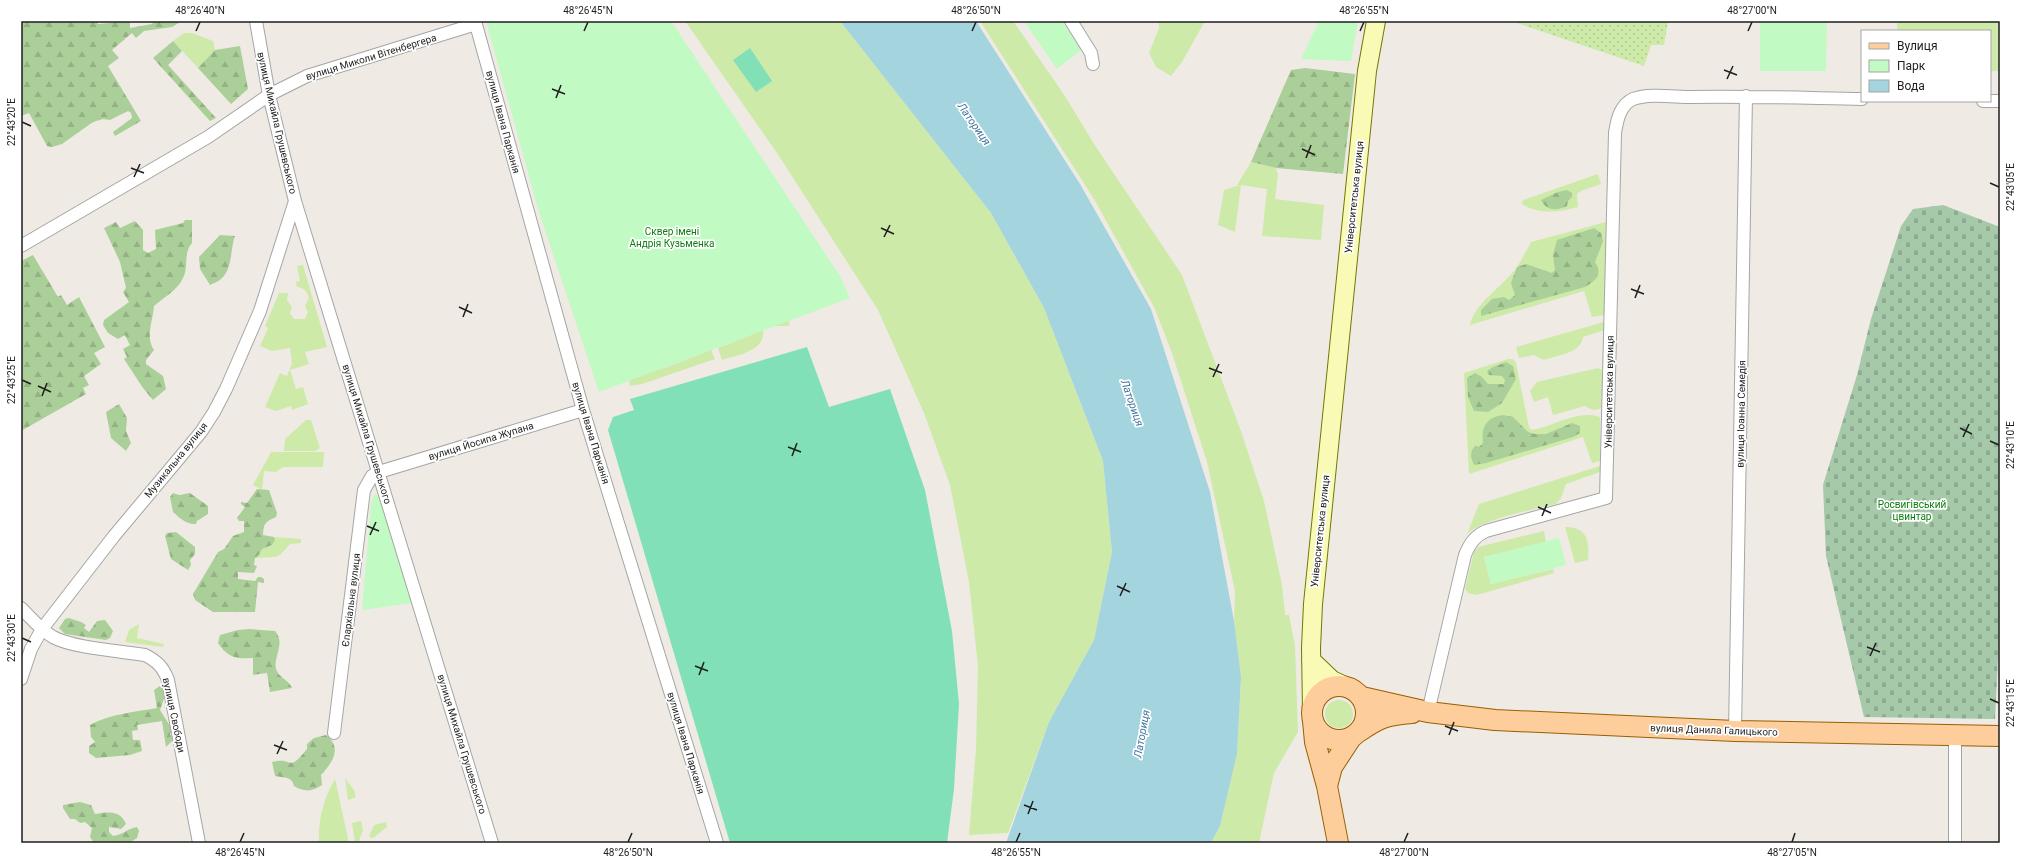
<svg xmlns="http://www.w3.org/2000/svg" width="2021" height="864" viewBox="0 0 2021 864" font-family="Roboto,sans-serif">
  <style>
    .grass { fill: #cdeaa9 }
    .forest { fill: url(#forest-firs) }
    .cemetery { fill: url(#cemetery-stones) }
    .park { fill: #c1fac2 }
    .garden { fill: url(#garden-dots) }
    .pitch { fill: #81e0b6 }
    .water { fill: #a4d4de }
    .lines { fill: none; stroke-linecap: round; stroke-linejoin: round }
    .minor-casing { stroke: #a5a5a5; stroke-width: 14 }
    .secondary-casing { stroke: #717803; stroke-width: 20 }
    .primary-casing { stroke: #995e00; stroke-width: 22 }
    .minor { stroke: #fff; stroke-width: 12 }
    .secondary { stroke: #fafab7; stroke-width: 18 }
    .primary { stroke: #fdce9c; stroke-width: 20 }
    .ticks { fill: none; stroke: #1e1e1e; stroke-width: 1.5 }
    .labels { text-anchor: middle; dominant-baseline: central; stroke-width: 3.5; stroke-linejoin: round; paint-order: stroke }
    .street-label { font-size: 10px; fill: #1e1e1e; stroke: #fff }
    .park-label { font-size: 10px; fill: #0a7f0d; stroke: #fff }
    .water-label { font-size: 11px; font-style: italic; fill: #4377a0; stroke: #fff }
    .neatline { fill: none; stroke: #1e1e1e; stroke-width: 1.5 }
    .ticks-label { font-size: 10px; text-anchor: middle; fill: #1e1e1e }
  </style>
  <defs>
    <pattern id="forest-firs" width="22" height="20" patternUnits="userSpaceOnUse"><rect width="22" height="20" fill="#abcf98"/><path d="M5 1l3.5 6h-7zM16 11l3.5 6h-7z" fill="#93b183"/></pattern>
    <pattern id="cemetery-stones" width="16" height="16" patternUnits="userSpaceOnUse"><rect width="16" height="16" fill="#a5c9a9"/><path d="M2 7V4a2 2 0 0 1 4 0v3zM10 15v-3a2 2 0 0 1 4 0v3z" fill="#8eac91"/></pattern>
    <pattern id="garden-dots" width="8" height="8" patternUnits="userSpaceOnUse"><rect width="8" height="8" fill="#cdeaa9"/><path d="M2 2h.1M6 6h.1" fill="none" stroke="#b0c891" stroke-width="1.8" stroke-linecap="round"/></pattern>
  </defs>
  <rect width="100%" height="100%" fill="#efebe4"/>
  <path class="grass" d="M685,21H840L991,213L1044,308L1103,461L1112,552L1094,640L1049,722L1008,833L969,835L976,749L978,666L969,582L950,485L924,413L878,310L779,156Z
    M980,21H1013L1065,96L1094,144L1182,275L1241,431L1264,501L1282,585L1285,615H1289L1295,646L1298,732L1274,773L1259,843H1211L1220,826L1237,754L1241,677L1234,621L1235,591L1207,462L1172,353L1155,309L1094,199Z
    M1159,21H1205L1182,62L1171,76L1156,67L1149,53L1159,28Z
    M1897,21H2000V71H1990V31H1897Z
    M184,33H192L213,41L215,50L198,68L173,41Z
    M1251,162L1276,168L1278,175L1275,199L1324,205L1321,240L1262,236L1267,189L1241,185L1235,232L1218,225L1224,190L1240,185H1237Z
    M1598,174L1601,184L1581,191L1577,194L1578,207C1560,212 1539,215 1522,204L1523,200Z
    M1606,222L1605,315L1592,317L1584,291L1470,325C1475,302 1503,287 1517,267C1522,259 1527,250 1531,242Z
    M303,265L327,347L305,352L309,364L290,370L296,389L303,387L308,404L292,410L291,406L276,411L265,407L280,373L287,376L292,363L290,348L272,351L260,346L268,328L265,326L279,293H288L287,300L292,307L290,313L294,319H305L308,312L305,306L309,298C307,292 304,287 297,287L296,282L300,281L297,266Z
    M779,304L790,324L788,326H762C770,350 739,355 722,360L718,348L751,335Z
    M1604,322L1605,330L1583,337C1581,354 1557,355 1544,360L1534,355L1519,358L1516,347Z
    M711,350L715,359L642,384L630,386L629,375L664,368Z
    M1508,359H1513L1516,363L1529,427L1531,430C1552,427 1579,409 1600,417V461L1592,463L1583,437L1469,474L1464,373Z
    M1598,368L1602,370L1603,374L1601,408C1595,411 1591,410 1585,406L1553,415L1548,397L1534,402L1530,391L1537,382Z
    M306,420H311L320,448L315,451H284L285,439Z
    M271,452H324L323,467H283L276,472L264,471L262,490L253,485Z
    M1600,466V472L1566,484L1561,498L1556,504C1532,510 1485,518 1467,534L1479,504Z
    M1565,527C1587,527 1590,541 1588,560L1575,563Z
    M1544,531L1546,542L1484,557L1491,584L1553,569L1554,573L1477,595L1468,593L1465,589L1474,552L1478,547Z
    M274,537L301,539V543L290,544L280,555L275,557L255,558L259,555L262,549L272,545L275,540Z
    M139,624L137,638L164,644L163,647L125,642L129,630Z
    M1325 714a14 14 0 1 1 28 0a14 14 0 1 1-28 0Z
    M345,778L354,790L356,797L348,800Z
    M335,779L349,843H319C318,821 323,799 335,779Z
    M361,821L363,830L359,841L355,843L352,823Z
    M386,822L387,827L373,838H371L369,836L374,825Z"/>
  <path class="forest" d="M21,21H97L98,24L130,21V28L152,24L154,21H182L172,27L144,31L136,38L132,33L112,50L119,58L108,66L141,121L115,136L113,132L132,118L131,113L128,111L110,120L103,119L93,122L62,144L52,147L47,146L29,113L21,116Z
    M173,41L182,51L168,65L216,118L210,121L153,58Z
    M240,46L248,89L231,104L198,68L215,50Z
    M1305,68L1355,74L1343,174L1276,168L1251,162L1291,70Z
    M1567,190L1572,193V197L1568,201L1567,206C1557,211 1546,211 1541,200L1558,192Z
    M185,220H192V243C183,253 189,267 183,278C177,291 164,297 154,306C153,321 145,337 154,350L146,360V364L163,376L166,389L153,400L143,388L124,359L127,357L123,349L130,345L125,335L118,339L108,333L103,325L104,320L129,302L123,292L126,288L120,262L104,228L116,222L120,228L135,221L143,230V250L148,253L156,249L155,230L183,223Z
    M1594,228L1601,233L1603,241L1595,262C1603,274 1596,281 1585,287L1481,316V310L1492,299L1504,297L1509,300L1515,295L1511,283L1517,267L1526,264L1552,273L1555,270L1553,255L1557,240Z
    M220,235L235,236C230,249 233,269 221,279C218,282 213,283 210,285L200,269L199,257Z
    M33,255L58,297L61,295L67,305L79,297L105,347L94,353L101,364L84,376L89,385L83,388L86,394L21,431V261Z
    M1506,362L1513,366L1516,379L1502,403L1488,412L1474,411L1468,397L1467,378L1475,373L1482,377L1488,384H1504L1505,380L1502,376L1489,375L1487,371L1493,367Z
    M119,404L127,418L126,431L131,443L126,451L111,438L106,412Z
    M1503,415L1513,417L1528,432L1535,434H1546L1572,423L1580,426V433L1573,437L1486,463L1474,465C1471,458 1469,452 1475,446L1479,447L1483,443C1481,427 1486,417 1503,415Z
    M257,489L269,490L277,513L276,517C265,522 264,523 263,535L274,537L275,540L272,545L262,549L259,555L255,558L254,565L257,566L254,573L238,572V579L255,581L258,577H261L264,579V583L258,582L255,612H213L195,600L193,594L218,552L224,549L233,536L244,532V521H239L237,518L245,507L241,504V502L247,503Z
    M173,493L179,495L190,493L208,506V514L197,521L196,524C186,525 179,517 173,512L170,497Z
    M176,532L195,547V554L190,560L191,565L188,570L171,559L165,536L167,533Z
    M69,618L81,622L86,625L84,628L89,632L97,621L105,620L113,631L110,638L106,640L65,634L59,628L65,619Z
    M249,629L275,631C286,643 273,657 276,669C279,678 289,680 292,688L270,692L267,673L253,675V658C236,659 228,658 218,643L220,635L238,630Z
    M160,686L164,690L165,696L160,710L172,729L170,734L173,740L166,747L162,721L137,725L138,730L132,731L133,740H140L142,751L130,755L96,758L89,753V746L95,742L91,737L90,725C110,714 134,712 157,708L154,690Z
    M326,735C343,748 332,763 321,775L322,785C312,792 304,792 294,786C292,776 284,778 275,776L272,762C294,756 287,774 307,749V744L314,738Z
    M80,802L91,805L95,814C108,812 120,810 126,824L121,829L109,827V832L113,836C123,835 128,828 137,827L139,831L137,838L129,843H94L90,837L92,828L85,822L80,823L75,819H70L63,808V805Z"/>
  <path class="cemetery" d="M1943,205L2000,227V355L1998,363L2000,364V616L1995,719L1864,717L1826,556L1823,485L1857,375L1871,319L1901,226L1913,209Z"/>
  <path class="park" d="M486,21H671L840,276L850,298L599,392L539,212Z
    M1024,21H1062L1081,50L1057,69Z
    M1319,21H1358L1351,61L1301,59Z
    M1760,21H1827L1826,71H1760Z
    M376,494L379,497L384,511L412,603L362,610L371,505L373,497Z
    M1559,538L1566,565L1491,584L1484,557Z"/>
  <path class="garden" d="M1511,21H1668L1664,45H1651L1644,66Z"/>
  <path class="pitch" d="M750,48L772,81L756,92L733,60Z
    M807,347L829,407L890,389L925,490L952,631L959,704L954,789L947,843H730L608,430L613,417L634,410L630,399Z"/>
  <path class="water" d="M840,21H976L1080,184L1151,309L1210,492L1234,621L1241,677L1237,754L1220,826L1211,843H1006L1049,722L1094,640L1112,552L1103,461L1044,308L991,213Z"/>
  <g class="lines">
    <defs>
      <path id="minor" d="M256,21L269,95L295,201L492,843
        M475,21L583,410L717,843
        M1071,21L1091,53L1093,64
        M1983,101H2000
        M21,246L208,137L269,95L307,76L476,24
        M21,608C31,618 41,630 53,637C73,648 121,651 145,655C157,661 163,667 168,680L199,843
        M21,679L31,649L42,629L114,536L201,432L214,412L226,389L260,311L295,201
        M1428,712L1465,555C1470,543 1475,536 1486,531L1606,498L1615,133C1617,120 1620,105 1633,99C1650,93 1674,97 1691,97C1748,96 1805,98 1862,99
        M1735,731L1746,96
        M334,733L364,490L372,476L379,472L583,410
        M1955,735V843"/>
      <path id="secondary" d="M1311,660L1332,680L1345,686
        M1312,710L1311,648L1313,604L1367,71L1376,21"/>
      <path id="primary" d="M1312 713a27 27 0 1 1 54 0a27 27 0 1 1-54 0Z
        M1362,697L1428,712L1495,720L1735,731L2000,736
        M1313,721L1315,742L1327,786L1338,843
        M1360,731C1380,717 1387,715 1412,713
        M1327,786L1332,767L1351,738"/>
    </defs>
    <use href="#minor" class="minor-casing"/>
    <use href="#secondary" class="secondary-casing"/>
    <use href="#primary" class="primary-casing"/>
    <use href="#minor" class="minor"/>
    <use href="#secondary" class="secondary"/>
    <use href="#primary" class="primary"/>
  </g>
  <path class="ticks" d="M196,31L200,22M584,31L588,22M972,31L976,22M1360,31L1364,22M1748,31L1752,22M1724,70L1737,75M1727,79L1733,66M552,89L565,94M556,98L561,85M22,122L31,126M1302,149L1315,155M1306,158L1311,145M131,168L144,173M134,177L140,164M1990,183L1999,187M881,228L894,234M884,237L890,225M1631,289L1644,294M1635,298L1640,285M459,307L472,313M463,317L468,304M1209,368L1222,373M1213,377L1219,364M22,380L31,384M38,386L51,392M42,396L47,383M1960,428L1972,434M1963,437L1969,424M1990,441L1999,445M788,447L801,452M792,456L797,443M1538,507L1551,513M1542,516L1547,504M367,526L379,531M370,535L376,522M1117,586L1130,592M1120,596L1126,583M22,638L31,642M1867,647L1880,652M1870,656L1876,643M695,666L708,671M699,675L704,662M1990,699L1999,703M1445,726L1458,731M1449,735L1454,722M274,745L287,750M277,754L283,741M1024,805L1037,810M1028,814L1033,801M240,842L244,833M628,842L632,833M1016,842L1020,833M1404,842L1408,833M1792,842L1795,833"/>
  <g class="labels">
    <g class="street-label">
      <text transform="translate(371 57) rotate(-17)">вулиця Миколи Вітенбергера</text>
      <text transform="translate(503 122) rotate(75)">вулиця Івана Парканія</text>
      <text transform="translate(277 123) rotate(77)">вулиця Михайла Грушевського</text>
      <text transform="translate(1354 197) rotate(-84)">Університетська вулиця</text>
      <text transform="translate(1609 392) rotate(-89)">Університетська вулиця</text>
      <text transform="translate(1741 414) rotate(-89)">вулиця Іоанна Семедія</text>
      <text transform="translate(591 433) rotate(73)">вулиця Івана Парканія</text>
      <text transform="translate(367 434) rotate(73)">вулиця Михайла Грушевського</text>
      <text transform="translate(481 441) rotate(-17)">вулиця Йосипа Жупана</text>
      <text transform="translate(176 460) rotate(-51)">Музикальна вулиця</text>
      <text transform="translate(1320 531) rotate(-84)">Університетська вулиця</text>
      <text transform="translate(351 600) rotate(-83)">Єпархіальна вулиця</text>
      <text transform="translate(174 715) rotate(78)">вулиця Свободи</text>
      <text transform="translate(1714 730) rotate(2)">вулиця Данила Галицького</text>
      <text transform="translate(686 743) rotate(73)">вулиця Івана Парканія</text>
      <text transform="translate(462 744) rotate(73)">вулиця Михайла Грушевського</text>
    </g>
    <g class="park-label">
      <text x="672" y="231">Сквер імені<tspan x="672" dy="12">Андрія Кузьменка</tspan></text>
      <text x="1912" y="504">Росвигівський<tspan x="1912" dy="12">цвинтар</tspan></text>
    </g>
    <g class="water-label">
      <text transform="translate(974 124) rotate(55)">Латориця</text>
      <text transform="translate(1132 403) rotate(71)">Латориця</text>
      <text transform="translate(1142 734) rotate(-80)">Латориця</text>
    </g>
  </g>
  <rect width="2021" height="864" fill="none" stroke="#ffffff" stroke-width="44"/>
  <rect x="1861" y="30" width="130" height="72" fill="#ffffff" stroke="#a5a5a5"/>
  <rect x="1869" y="43" width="20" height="6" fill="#fdce9c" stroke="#a5a5a5"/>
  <text x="1897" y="50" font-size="12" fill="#1e1e1e">Вулиця</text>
  <rect x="1869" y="60" width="20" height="12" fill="#c1fac2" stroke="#a5a5a5"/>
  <text x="1897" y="70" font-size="12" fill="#1e1e1e">Парк</text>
  <rect x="1869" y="80" width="20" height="12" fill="#a4d4de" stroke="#a5a5a5"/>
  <text x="1897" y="90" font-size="12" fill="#1e1e1e">Вода</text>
  <rect x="22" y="22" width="1977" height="820" class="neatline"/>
  <g class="ticks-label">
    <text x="200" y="14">48°26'40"N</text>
    <text x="588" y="14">48°26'45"N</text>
    <text x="976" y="14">48°26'50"N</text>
    <text x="1364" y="14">48°26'55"N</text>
    <text x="1752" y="14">48°27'00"N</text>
    <text transform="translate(11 122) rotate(-90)" y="4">22°43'20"E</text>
    <text transform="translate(2010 187) rotate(-90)" y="4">22°43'05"E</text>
    <text transform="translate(11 380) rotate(-90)" y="4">22°43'25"E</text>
    <text transform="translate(2010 445) rotate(-90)" y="4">22°43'10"E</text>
    <text transform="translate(11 638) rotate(-90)" y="4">22°43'30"E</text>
    <text transform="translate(2010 703) rotate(-90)" y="4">22°43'15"E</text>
    <text x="240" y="856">48°26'45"N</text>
    <text x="628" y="856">48°26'50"N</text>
    <text x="1016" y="856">48°26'55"N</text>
    <text x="1404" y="856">48°27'00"N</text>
    <text x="1792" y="856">48°27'05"N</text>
  </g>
</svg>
